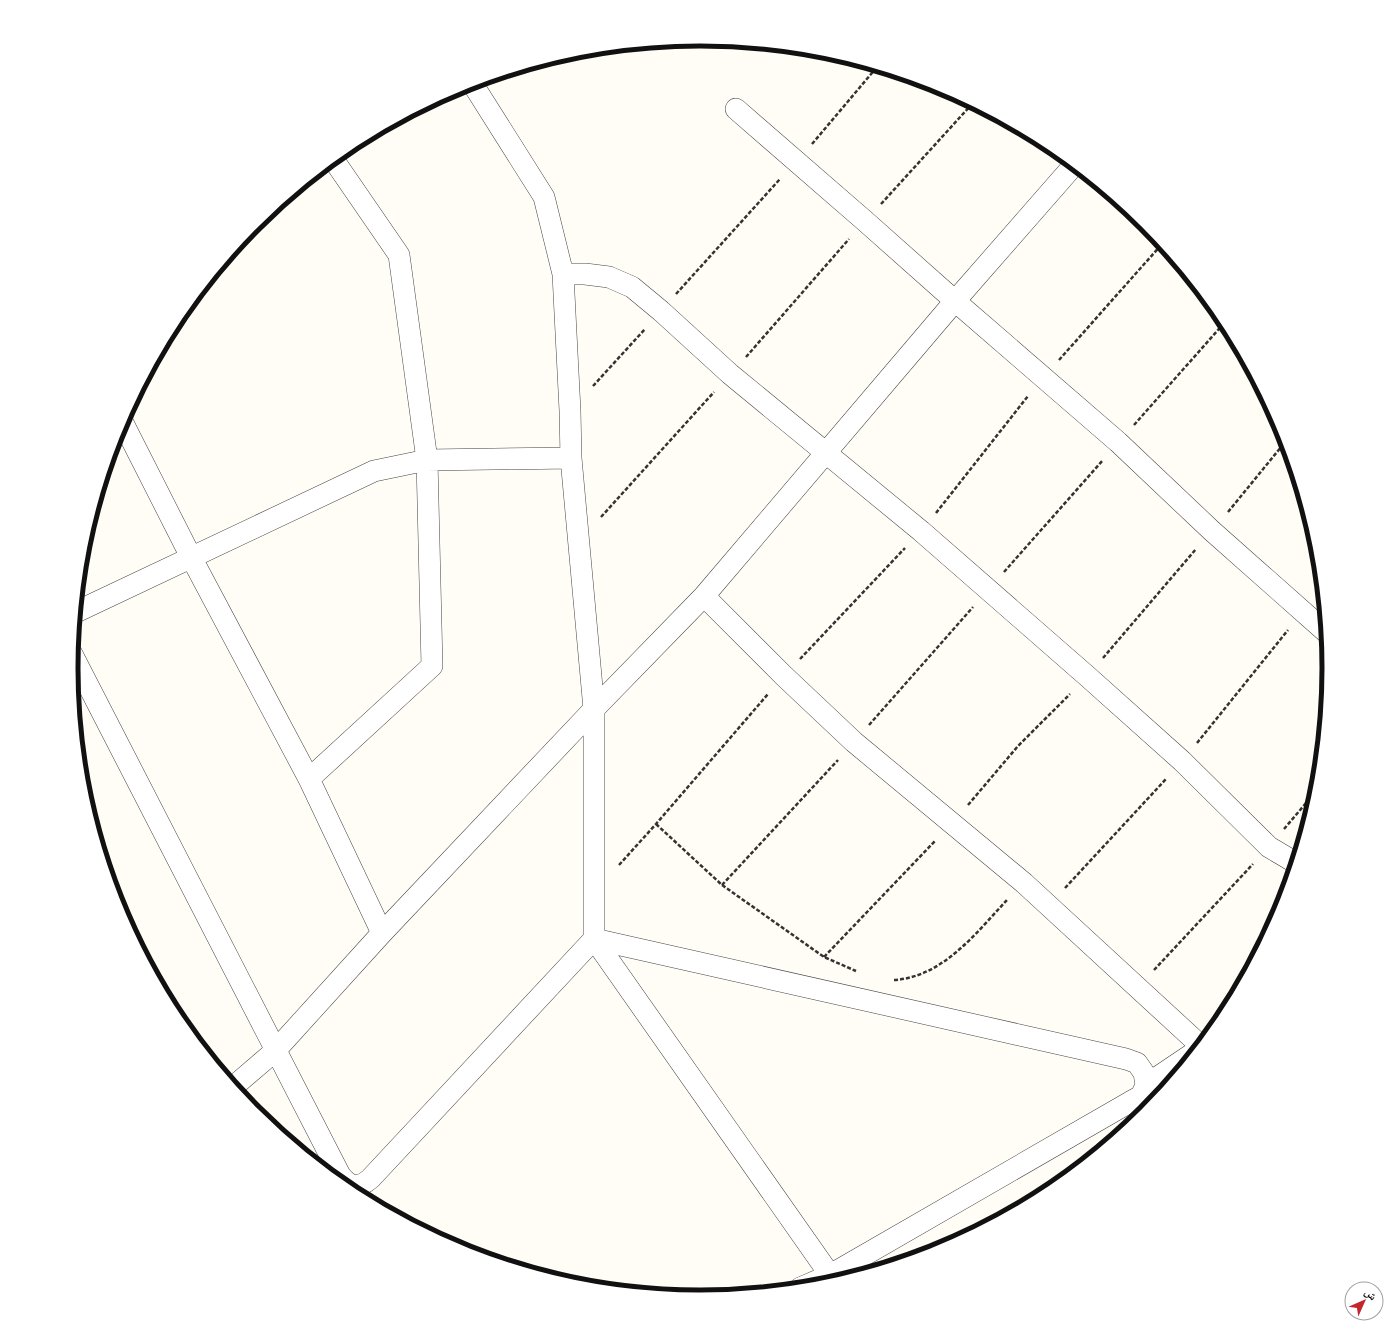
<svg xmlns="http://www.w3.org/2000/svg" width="1400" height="1337" viewBox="0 0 1400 1337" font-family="'Times New Roman','Noto Naskh Arabic',serif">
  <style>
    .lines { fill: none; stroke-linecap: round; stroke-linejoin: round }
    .minor-casing { stroke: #444; stroke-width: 22 }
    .path { stroke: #333; stroke-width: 2.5; stroke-dasharray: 4 2; stroke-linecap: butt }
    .minor { stroke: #fff; stroke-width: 21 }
    .rim { fill: none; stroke: #111; stroke-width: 5 }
  </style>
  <rect width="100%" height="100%" fill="#fffdf5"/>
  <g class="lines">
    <defs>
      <path id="minor" d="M472,83L544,197L563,274L570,411L571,458L594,709V939L830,1275
        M736,109L865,221L955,301L1118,442L1212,531L1326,632
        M563,274H585L609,277L632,287L661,311L730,374L921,531L1087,676L1182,761L1269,847L1296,863
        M122,421L191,557L309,779L382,933
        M704,596L784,676L854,742L1024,883L1201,1046
        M76,612L374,471L427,460L571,458
        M72,654L340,1175C350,1188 359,1189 371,1178L594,939L1126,1059L1137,1063L1144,1073L1146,1085L1141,1096L1130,1102L830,1275L800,1288
        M309,779L432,666L427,460L399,255L333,159
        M1146,1085L1198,1050
        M233,1087L275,1051L382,933L594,709L704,596L955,301L1074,165"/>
    </defs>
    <use href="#minor" class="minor-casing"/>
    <path class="path" d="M812,144L877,67
      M881,204L972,104
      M676,294L780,179
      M746,357L849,239
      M1059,360L1162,244
      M593,386L645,329
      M1134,425L1225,322
      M1228,512L1286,441
      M936,513L1028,396
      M601,517L714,392
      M1004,572L1103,460
      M1103,658L1196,549
      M800,659L905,548
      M869,725L973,607
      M1197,743L1288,630
      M968,805L1018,746L1070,694
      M656,824L722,885L824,957L856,971
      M1284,829L1318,789
      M619,865L656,824L768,694
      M722,885L838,760
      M1065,888L1166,779
      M824,957L935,841
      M1154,970L1253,864
      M894,980C943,977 976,933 1007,900"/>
    <use href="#minor" class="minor"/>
  </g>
  <path d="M0 0H1400V1337H0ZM78 668a622 622 0 1 1 1244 0a622 622 0 1 1-1244 0Z" fill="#fff" fill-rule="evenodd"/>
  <path class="rim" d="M78 668a622 622 0 1 1 1244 0a622 622 0 1 1-1244 0Z"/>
  <g transform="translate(1364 1301) rotate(45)"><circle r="19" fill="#ffffff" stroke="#a0a0a0"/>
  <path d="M0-3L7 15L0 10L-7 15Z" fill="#c4262e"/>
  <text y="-6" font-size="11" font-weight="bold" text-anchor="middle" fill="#111111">ش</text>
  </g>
</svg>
